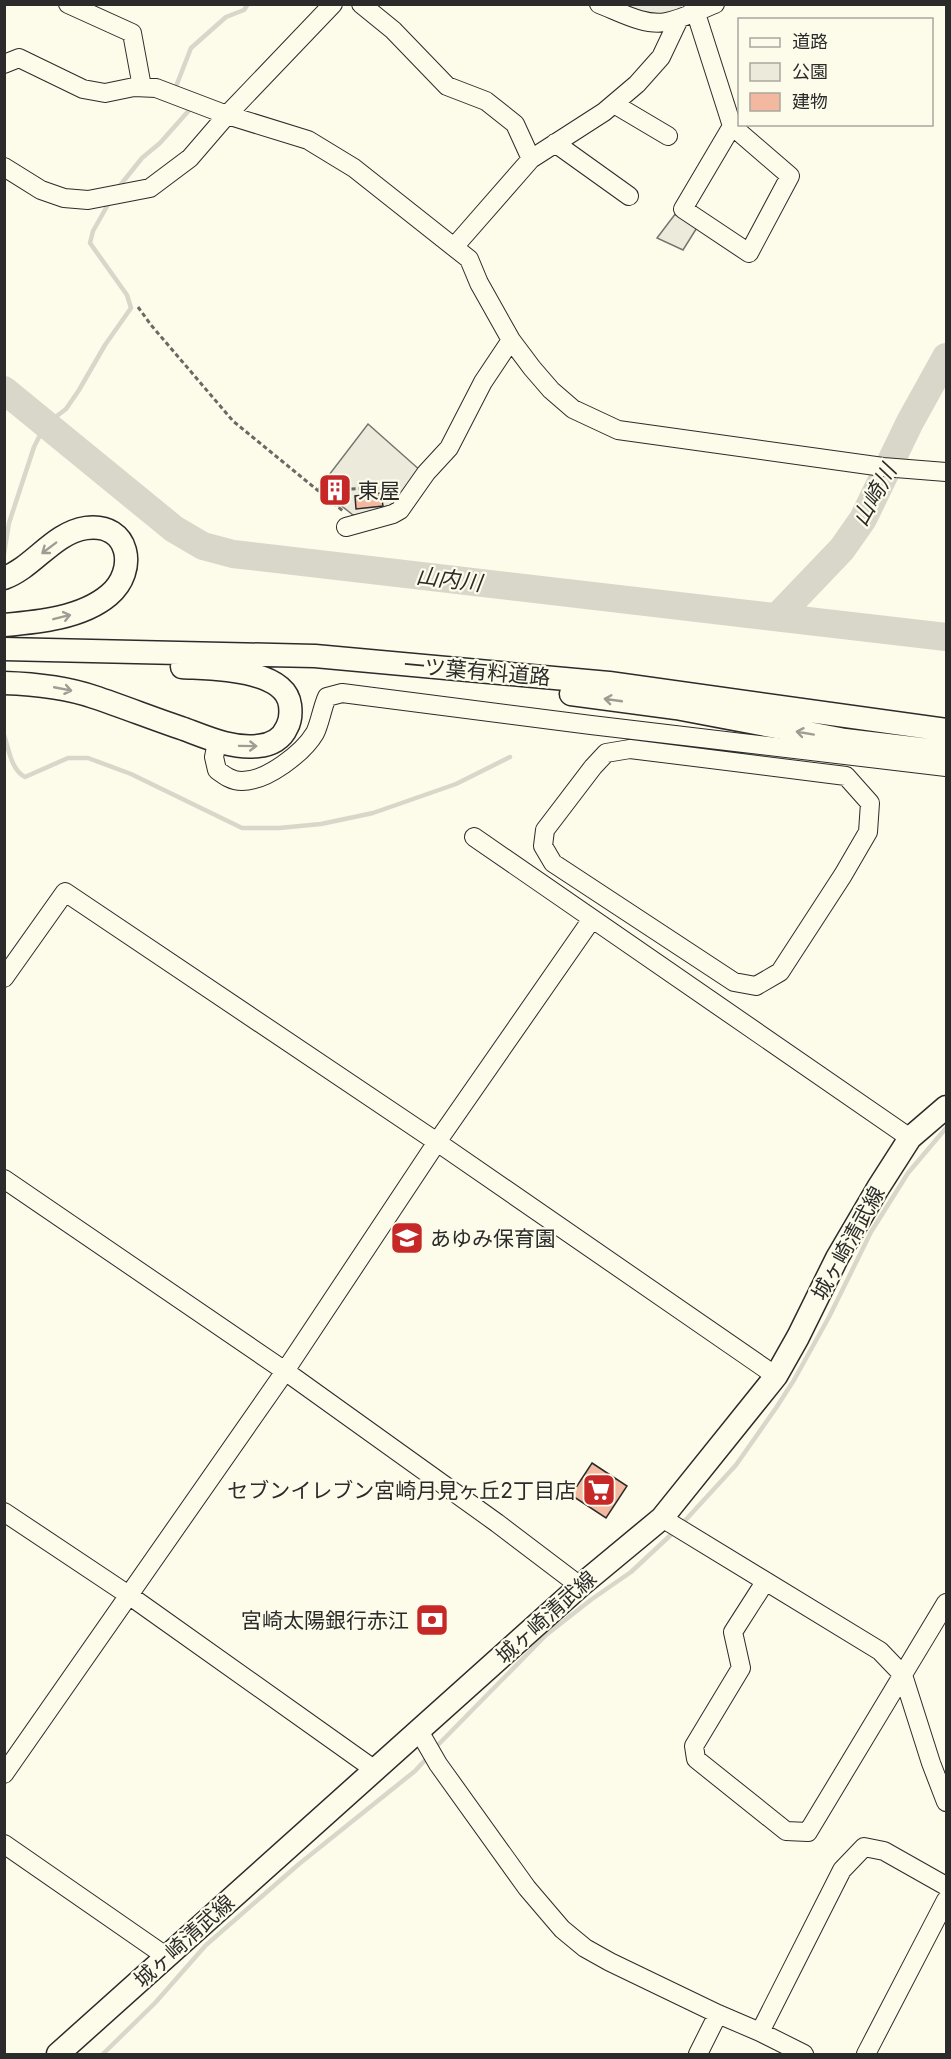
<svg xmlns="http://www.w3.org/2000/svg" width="951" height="2059" viewBox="0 0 951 2059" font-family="Inter,'Noto Sans JP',sans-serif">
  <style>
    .green { fill: #ecebdb; stroke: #74746e; stroke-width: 1.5 }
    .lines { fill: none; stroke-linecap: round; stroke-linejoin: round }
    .stream { stroke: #d8d7c9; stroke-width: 4.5 }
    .river { stroke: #d8d7c9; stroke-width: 28 }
    .building { fill: #f2b8a0; stroke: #2b2b2b; stroke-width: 1.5 }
    .minor-casing { stroke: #2b2b2b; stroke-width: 20 }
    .major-casing { stroke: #2b2b2b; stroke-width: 25 }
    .path { stroke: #6a6964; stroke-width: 3; stroke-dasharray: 4.5 3; stroke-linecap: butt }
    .minor { stroke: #fdfbea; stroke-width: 18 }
    .major { stroke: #fdfbea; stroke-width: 22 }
    .oneway { stroke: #9e9d94 }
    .labels { text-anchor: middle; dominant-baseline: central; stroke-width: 4.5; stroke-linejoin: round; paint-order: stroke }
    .poi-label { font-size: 21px; fill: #2b2b2b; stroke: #fdfbea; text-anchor: start }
    .street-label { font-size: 21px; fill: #2b2b2b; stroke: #fdfbea }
    .water-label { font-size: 22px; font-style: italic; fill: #2b2b2b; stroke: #fdfbea }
  </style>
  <rect width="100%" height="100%" fill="#fdfbea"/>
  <path class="green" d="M686,4L687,7L661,20L615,5Z
    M676,213L698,226L683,250L657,238Z
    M368,424L421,471L395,508L387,511L353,515L319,488Z"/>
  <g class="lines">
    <path class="stream" d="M175,89L191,48L226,17L244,10L248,4
      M118,188L142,158L160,143L192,107
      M4,554L9,523L34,447L45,425L66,409L79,390L105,345L131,308L127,295L90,243L93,231L110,201
      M4,735C9,749 11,770 25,777L68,758H88L131,774L242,828H279L321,824L373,813L456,784L510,757
      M681,1525L736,1465L776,1408L794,1380L829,1317L871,1232L908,1173L946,1128
      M435,1748L546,1635L592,1599L631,1572L675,1531
      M103,2054L155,2003L206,1945L299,1864L415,1771L428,1757"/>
    <path class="river" d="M4,390L174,529L203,546L233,554L946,637
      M778,616L842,549L863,519L910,422L946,357"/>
  </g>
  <path class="building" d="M334,487L341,493L337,499L329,493Z
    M381,493L383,506L356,509L355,496Z
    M592,1463L627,1486L606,1518L571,1495Z"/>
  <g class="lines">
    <defs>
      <path id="minor" d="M68,4L132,33L142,87
        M361,4L393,30L447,86L486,101L515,124L531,159
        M599,4C620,12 644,26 666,22C683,19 699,10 715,4
        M693,4L732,126L683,209L749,253L790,176L732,126
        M4,64L19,58L83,89L105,93L134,87L156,88L227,115L308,140L354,168L469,259L479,283L511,340L532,368L551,390L573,409L618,430L883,467L946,472
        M614,104L668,136
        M555,143L629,196
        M4,167L41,190L64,198L88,200L150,188L190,158L227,115L333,4
        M454,247L531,159L604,112L637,84L661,57L679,19
        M346,527L393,514L400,510L426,473L449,448L483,382L511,340
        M217,742L214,757L217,770C225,776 232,781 242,781C267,781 303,753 315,733C320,723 322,708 327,697L342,693L591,725L946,767
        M630,749L846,776L870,803L868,832L843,875L780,972L756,986L734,982L553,863L543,846L545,830L593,767L606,753Z
        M474,837L910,1138
        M4,978L65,892L437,1142L776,1376
        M4,1179L285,1371L497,1523L580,1586
        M4,1512L130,1596L375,1770
        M662,1518L880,1651L903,1675L931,1763L946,1802
        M765,1582L733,1632L741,1668L694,1746L696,1759L786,1831L808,1832L946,1603
        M419,1731L438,1764L527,1888L562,1929L585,1948L610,1962L718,2014L760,2032L804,2054
        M4,1774L279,1380L437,1142L592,919
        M4,1844L167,1957
        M760,2032L842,1870L864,1847L884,1851L946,1886
        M698,2054L718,2014
        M866,2054L946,1900"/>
      <path id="major" d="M4,578C34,567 53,533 86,528C130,522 138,571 109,595C82,618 38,622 4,625
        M4,649L315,656L609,683L946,730
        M4,683C35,684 65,687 94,697C124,707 154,719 184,729C208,738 232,749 258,746C271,745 282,739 287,727C291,720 291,713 290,705C285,668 211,669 182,667
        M571,694L676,708L845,740L946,752
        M58,2054L580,1586L662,1518L776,1376L798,1337L837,1258L878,1188L910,1138L946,1107"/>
    </defs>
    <use href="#minor" class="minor-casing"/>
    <use href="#major" class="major-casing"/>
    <path class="path" d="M138,307L151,325L233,421L343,511
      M374,487V494
      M361,488L362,495
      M337,506L350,489L383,488L400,482"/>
    <use href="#minor" class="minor"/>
    <use href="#major" class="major"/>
  </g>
  <defs><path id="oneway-shaft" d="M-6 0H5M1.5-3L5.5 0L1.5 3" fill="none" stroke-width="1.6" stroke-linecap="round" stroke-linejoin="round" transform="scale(1.5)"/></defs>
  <g class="oneway">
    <use href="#oneway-shaft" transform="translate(49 548) rotate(143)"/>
    <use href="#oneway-shaft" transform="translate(62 617) rotate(-14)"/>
    <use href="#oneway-shaft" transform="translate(63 689) rotate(11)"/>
    <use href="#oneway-shaft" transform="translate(613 700) rotate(-172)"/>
    <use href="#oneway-shaft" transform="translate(805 733) rotate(-170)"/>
    <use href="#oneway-shaft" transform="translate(248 746) rotate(1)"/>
  </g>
  <defs>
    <symbol id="building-square" viewBox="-11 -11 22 22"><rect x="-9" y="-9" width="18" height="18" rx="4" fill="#c62828" stroke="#fdfbea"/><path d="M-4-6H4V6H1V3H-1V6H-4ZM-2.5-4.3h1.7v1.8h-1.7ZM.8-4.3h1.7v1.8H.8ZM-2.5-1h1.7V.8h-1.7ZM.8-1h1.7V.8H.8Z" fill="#fff"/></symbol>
    <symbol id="school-square" viewBox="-11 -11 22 22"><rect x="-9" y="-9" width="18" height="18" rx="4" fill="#c62828" stroke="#fdfbea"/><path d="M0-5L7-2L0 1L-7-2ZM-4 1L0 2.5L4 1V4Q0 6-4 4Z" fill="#fff"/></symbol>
    <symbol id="supermarket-square" viewBox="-11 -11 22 22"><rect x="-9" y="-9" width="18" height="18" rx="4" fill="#c62828" stroke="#fdfbea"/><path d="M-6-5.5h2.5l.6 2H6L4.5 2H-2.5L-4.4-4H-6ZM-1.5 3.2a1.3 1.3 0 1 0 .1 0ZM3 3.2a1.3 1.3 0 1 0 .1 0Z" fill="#fff"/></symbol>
    <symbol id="bank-square" viewBox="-11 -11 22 22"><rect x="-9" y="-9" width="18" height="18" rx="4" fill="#c62828" stroke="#fdfbea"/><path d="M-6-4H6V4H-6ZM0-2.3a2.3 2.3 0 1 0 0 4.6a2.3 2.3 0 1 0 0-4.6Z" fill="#fff"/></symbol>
  </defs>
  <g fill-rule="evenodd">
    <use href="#building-square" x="316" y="471" width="38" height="38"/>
    <use href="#school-square" x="388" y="1219" width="38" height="38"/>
    <use href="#supermarket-square" x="580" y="1471" width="38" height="38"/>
    <use href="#bank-square" x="413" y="1601" width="38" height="38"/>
  </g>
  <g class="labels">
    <g class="poi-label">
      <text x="358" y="490">東屋</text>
      <text x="430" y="1238">あゆみ保育園</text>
      <text x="576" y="1490" text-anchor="end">セブンイレブン宮崎月見ヶ丘2丁目店</text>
      <text x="409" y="1620" text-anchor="end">宮崎太陽銀行赤江</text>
    </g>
    <g class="street-label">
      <text transform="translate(477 671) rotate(5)">一ツ葉有料道路</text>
      <text transform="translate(848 1243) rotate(-61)">城ヶ崎清武線</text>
      <text transform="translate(546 1617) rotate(-42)">城ヶ崎清武線</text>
      <text transform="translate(184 1941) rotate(-42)">城ヶ崎清武線</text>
    </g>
    <g class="water-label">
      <text transform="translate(874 495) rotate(-61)">山崎川</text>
      <text transform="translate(449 579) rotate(7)">山内川</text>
    </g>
  </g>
  <rect width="951" height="2059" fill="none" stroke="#2b2b2b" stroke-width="12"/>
  <rect x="738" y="18" width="195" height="108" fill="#fdfbea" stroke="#a9a89e" stroke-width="1.5"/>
  <rect x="750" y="38" width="30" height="9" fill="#fdfbea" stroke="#a9a89e" stroke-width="1.5"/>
  <text x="792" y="48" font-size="18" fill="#2b2b2b">道路</text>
  <rect x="750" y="63" width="30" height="18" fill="#ecebdb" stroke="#a9a89e" stroke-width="1.5"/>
  <text x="792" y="78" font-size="18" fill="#2b2b2b">公園</text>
  <rect x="750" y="93" width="30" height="18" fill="#f2b8a0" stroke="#a9a89e" stroke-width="1.5"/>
  <text x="792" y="108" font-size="18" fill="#2b2b2b">建物</text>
</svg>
